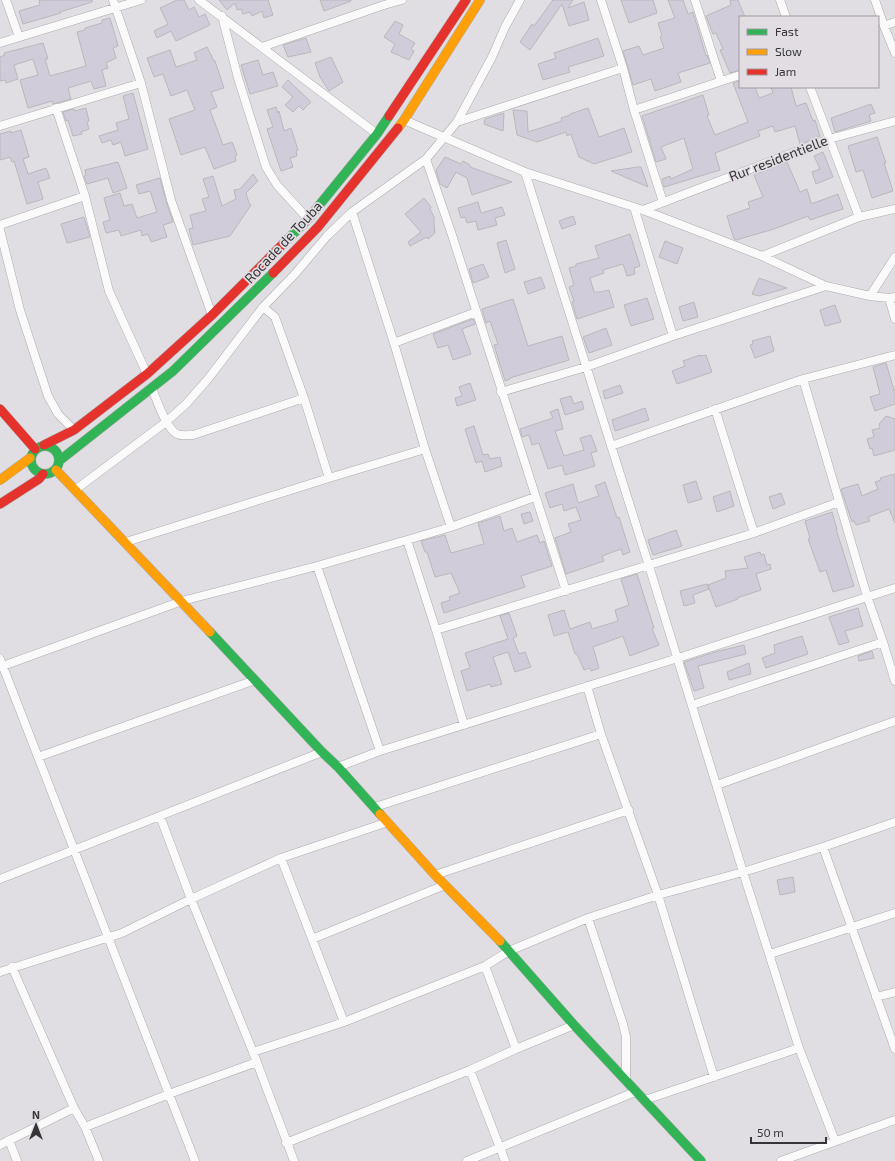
<svg xmlns="http://www.w3.org/2000/svg" width="895" height="1161" viewBox="0 0 895 1161" font-family="'Exo 2',sans-serif">
  <style>
    .building { fill: #d1ccda; stroke: #bab8bb }
    .lines { fill: none; stroke-linecap: round; stroke-linejoin: round }
    .street-casing { stroke: #adabae; stroke-width: 9 }
    .fast-casing { stroke: #adabae; stroke-width: 10 }
    .slow-casing { stroke: #adabae; stroke-width: 10 }
    .jam-casing { stroke: #adabae; stroke-width: 10 }
    .street { stroke: #fafafb; stroke-width: 8 }
    .fast { stroke: #30b455; stroke-width: 9 }
    .slow { stroke: #ff9f0a; stroke-width: 9 }
    .jam { stroke: #e5322d; stroke-width: 9 }
    .labels { text-anchor: middle; dominant-baseline: central; stroke-width: 3.5; stroke-linejoin: round; paint-order: stroke }
    .street-label { font-size: 14px; fill: #363437; stroke: #e1dde3 }
  </style>
  <rect width="100%" height="100%" fill="#e0dee2"/>
  <path class="building" d="M39,0H92V2L60,12L61,13L23,24L19,11L40,5Z
    M177,0H184L189,10L194,7L199,17L205,14L210,25L176,41L171,31L157,38L154,31L168,24L160,8Z
    M219,0H268L273,15L264,18L262,11L252,16L250,12L243,14L241,9L237,10L235,3L227,10Z
    M320,0H351V1L324,11Z
    M553,0H573L568,8L584,2L589,20L569,26L562,4L530,50L520,42L532,24L534,26Z
    M621,0H653L657,13L629,23Z
    M668,0H683L688,14L693,12L706,56L707,55L710,63L678,73L681,82L655,91L651,79L633,85L623,51L639,46L643,55L664,48L660,37L662,36L658,23L675,18Z
    M730,0H738L745,17H740V70L730,73L720,50L723,49L716,33L713,34L706,16L731,5Z
    M110,18L118,46L113,48L116,58L106,63L108,68L102,70L106,86L94,89L91,81L68,88L71,99L53,104L52,101L28,108L20,80L38,75L33,59L14,65L18,79L6,83L5,80L0,81V57L5,55L4,53L43,43L48,59H45L50,76L86,66L77,32L85,30V28L102,23V20Z
    M395,21L403,25L399,34L415,43L411,49L414,51L409,60L391,52L395,44L384,37Z
    M306,38L311,52L288,57L283,45Z
    M598,38L604,56L568,67L570,72L543,80L538,64L556,58L554,53Z
    M207,47L214,61H215L224,88L211,92L217,107L210,110L223,145L232,142L237,155L235,156L236,161L214,169L205,147L181,155L169,119L195,110L187,90L171,96L163,74L154,77L147,58L170,50L176,67L197,60L194,53Z
    M331,57L343,82L329,91L320,77L315,63Z
    M258,60L263,75L273,72L278,86L250,94L241,65Z
    M288,80L311,102L303,110L299,106L293,112L285,105L293,97L282,87Z
    M740,81V87H755L759,98L773,93L771,87H791L796,106L806,103L813,121L815,120L820,136L800,144L795,126L775,132L773,126L758,131L760,136L715,153L720,170L664,187L662,179L670,176L671,179L693,169L684,138L661,147L666,159L656,162L642,116L703,95L709,115L707,116L715,135L748,122L733,83Z
    M133,93L148,149L125,156L121,142L113,145L111,140L102,143L99,136L118,130L116,123L129,119L123,96Z
    M871,104L875,113L869,115L871,121L835,132L831,118Z
    M276,107L278,113L279,111L284,131L291,128L298,150L296,151L297,156L290,158L293,167L281,171L267,129L273,127L267,110Z
    M86,108L89,121L87,122L89,129L81,132L82,134L73,136L68,120L66,121L63,112L74,109L75,111Z
    M588,108L599,137L624,128L632,152L594,164L579,157L571,134L567,136L566,132L537,142L517,135L513,110L527,111L528,132L562,121L561,118L570,115V114Z
    M504,113L503,131L484,124L485,119Z
    M21,130L29,157L23,159L28,174L46,168L50,178L38,182L43,199L27,204L14,161L12,162L10,157L0,160V134L11,131V133Z
    M877,137L886,163H884L893,191L872,198L863,170L856,172L848,146Z
    M823,152L833,177L816,184L812,172L820,169L814,156Z
    M445,157L461,164L463,161L470,165V167L512,182L472,195L467,178L456,172L447,188L440,184L436,170Z
    M118,162L127,188L113,193L108,178L87,184L84,176L86,175L85,170Z
    M787,162L800,192L807,189L811,203H814L838,194L843,209L810,220L808,216L774,229L736,240L734,239L727,216L750,208L748,202L763,197L754,175Z
    M641,167L648,187L611,171L638,167Z
    M253,174L258,181L246,193L249,203L251,205L230,236L193,245L189,229L193,228L190,215L206,211L202,199L209,197L203,179L213,176L222,206L236,199L234,190L240,189Z
    M160,178L166,201L173,222L163,225L167,237L151,242L148,234L142,236L141,230L121,236L119,230L106,233L103,222L110,220L104,198L120,193L124,206L132,204L137,218L157,212L150,191L139,194L136,185Z
    M424,198L431,207L430,209L434,217V225L435,233L428,239L427,237L410,246L408,242L421,232L405,214Z
    M478,202L481,213L502,207L505,215L495,218L497,225L478,230L476,221L467,223L465,217L461,218L458,208Z
    M573,216L576,224L562,229L559,221Z
    M84,217L90,237L67,243L61,224Z
    M630,234L640,266L634,268L635,274L627,276L623,264L603,270L604,273L590,278L594,292H601L609,290L614,307L577,319L572,302L574,301L569,287L574,285L569,268L576,266V264L599,258L595,246Z
    M506,240L515,269L505,273L497,243Z
    M665,241L683,248L677,264L659,257Z
    M483,264L489,277L473,283L469,269Z
    M541,277L545,288L528,294L524,282Z
    M759,278L787,288L759,296L752,294Z
    M647,298L654,319L631,326L624,305Z
    M513,299L528,346L562,336L569,360L510,378V379L505,381L494,345L498,344L490,321L486,323L482,309Z
    M694,302L698,317L683,321L679,307Z
    M835,305L841,322L825,326L820,310Z
    M473,319L475,324L462,329L471,354L453,360L448,345L438,348L433,334Z
    M606,328L612,345L589,353L583,337Z
    M770,336L774,351L755,358L750,345L753,344L752,341Z
    M700,355V356L706,355L712,372L677,384L672,371L685,366L683,361Z
    M886,363L894,390L895,389V404L875,411L870,397L880,394L873,367Z
    M470,383L476,400L457,406L455,398L462,396L459,387Z
    M620,385L623,393L605,399L603,391Z
    M571,396L574,404L582,401L584,409L565,415L560,399Z
    M645,408L649,420L615,431L612,420Z
    M558,409L563,429L555,431L564,456L584,450L580,438L591,435L597,451L591,453L595,466L565,475L562,465L548,469L539,443L532,445L529,435L522,437L520,429L553,418L550,412Z
    M886,416L895,419V450L874,456L872,448L870,449L867,439L874,437L872,430L880,428L879,424Z
    M474,426L483,455L488,454L490,459L500,457L502,466L485,472L482,461L476,463L465,429Z
    M895,474V523L889,509L868,517L870,521L856,525L854,521L852,522L841,489L858,484L862,496L878,489L875,482L881,480L880,478Z
    M696,481L702,499L688,503L683,485Z
    M605,482L617,518L619,517L630,552L623,555L621,549L602,556L604,561L566,574L555,538L571,532L568,524L581,520L576,507L564,511L562,504L550,508L545,493L573,484L578,503L599,496L595,486Z
    M730,491L734,506L717,512L713,497Z
    M781,493L785,504L773,509L769,497Z
    M530,512L533,521L524,524L521,514Z
    M832,512L837,529H836L854,586L833,592L826,570L820,572L808,539L810,538L805,521Z
    M500,516L504,531L512,528L517,542L537,535L540,543L544,541L552,566L521,576L525,587L444,613L441,603L450,600L449,597L460,593L451,573L435,577L427,552H425L421,541L445,535L451,553L484,544L478,523Z
    M676,530L682,546L653,555L648,540Z
    M760,552L761,555L764,554L767,565L770,564L771,569L756,574L761,590L737,598L738,599L716,607L708,585L726,578L725,571L748,568L744,557Z
    M637,574L654,628L652,629L659,645L630,656L623,636L593,647L599,668L591,671L590,668L584,670L577,654H575L568,632L554,636L548,615L564,610L570,629L590,622L592,629L618,621L615,610L629,605L621,579Z
    M707,584L709,589L693,595L695,603L684,606L680,591Z
    M858,608L863,626L845,631L849,642L839,645L829,617Z
    M509,613L517,636L513,638L519,654L525,652L531,667L515,672L508,652L493,657L502,684L491,687L490,684L467,691L461,671L470,668L465,653L508,639L500,616Z
    M802,636L808,654L766,668L762,658L775,653L774,645Z
    M744,645L746,654L698,666L704,688L694,691L684,662L715,652Z
    M872,651L874,658L859,661L858,656Z
    M749,663L751,674L729,680L727,672Z
    M793,877L795,892L780,895L777,880Z"/>
  <g class="lines">
    <defs>
      <path id="street" d="M6,0L19,37
        M113,0L141,83L171,200L212,315
        M199,0L377,134
        M601,0L623,68L634,110L663,202
        M695,0L721,81
        M780,0L786,17
        M875,0L884,26L895,53
        M222,16L238,78L266,167L277,185L308,219
        M884,26L895,22
        M0,43L141,0
        M262,47L384,5L402,0
        M810,87L859,217
        M56,108L85,196L109,291L147,374
        M634,110L740,75
        M404,120L525,172L643,210L762,256L826,286L870,296L889,298L895,297
        M457,122L623,68
        M0,126L141,83
        M426,159L452,235L566,591
        M525,172L649,566L743,872L799,1048L835,1141
        M634,207L673,336
        M643,210L829,139L895,121
        M352,212L394,343L425,449L451,527
        M0,225L85,196
        M0,230L20,310L48,396L58,414L74,430
        M762,256L859,217L895,209
        M870,296L895,257
        M889,298L895,319
        M263,307L275,317L304,398L329,478
        M394,343L476,312
        M803,379L867,596L883,642L895,681
        M152,389C157,400 166,429 177,434C182,436 188,435 193,435L304,398
        M501,392L586,367L673,336L826,286
        M715,409L754,533
        M611,446L803,379L895,355
        M75,490L166,422L186,404L208,379L263,307L295,274L327,236L352,212L426,159L457,122L492,57L505,27L520,0
        M407,540L436,630L464,725
        M126,542L329,478L425,449
        M317,566L380,751
        M436,630L754,533L839,502
        M0,659L195,1161
        M0,667L182,601L317,566L407,540L451,527L535,497
        M587,686L601,734L658,895L714,1077
        M692,705L883,642
        M38,757L255,680
        M338,767L380,751L678,658L895,588
        M717,785L895,721
        M375,807L601,734
        M160,816L191,899L253,1052L294,1161
        M823,847L895,1049
        M281,858L344,1022
        M435,875L629,810
        M0,879L322,752
        M588,918L623,1024L626,1037V1081
        M312,939L445,885
        M770,954L895,913
        M485,966L516,1049
        M12,967L74,1108L85,1127L99,1161
        M0,972L122,933L191,899L281,858L388,822
        M876,997L895,992
        M253,1052L344,1022L485,966L509,951L588,918L658,895L743,872L823,847L895,822
        M470,1070L505,1161
        M645,1100L799,1048
        M85,1127L169,1094L257,1062
        M9,1140L17,1161
        M286,1143L470,1070L516,1049L574,1025
        M0,1145L74,1108
        M467,1161L635,1092
        M781,1161L895,1120"/>
      <path id="fast" d="M288,239L308,219L377,134L389,116
        M31 460a14 14 0 1 1 28 0a14 14 0 1 1-28 0Z
        M59,461L173,371L273,273
        M210,632L322,752L338,767L380,814
        M500,941L574,1025L701,1161"/>
      <path id="slow" d="M398,128L404,120L480,0
        M56,470L210,632
        M0,480L30,458
        M380,814L435,875L500,941"/>
      <path id="jam" d="M389,116L466,0
        M273,273L318,227L398,128
        M0,409L35,449
        M44,445L74,430L147,374L212,315L288,239
        M0,504L39,479L43,474"/>
    </defs>
    <use href="#street" class="street-casing"/>
    <use href="#fast" class="fast-casing"/>
    <use href="#slow" class="slow-casing"/>
    <use href="#jam" class="jam-casing"/>
    <use href="#street" class="street"/>
    <use href="#fast" class="fast"/>
    <use href="#slow" class="slow"/>
    <use href="#jam" class="jam"/>
  </g>
  <g class="labels">
    <g class="street-label">
      <text transform="translate(778 158) rotate(-21)">Rur residentielle</text>
      <text transform="translate(283 242) rotate(-47)">Rocade de Touba</text>
    </g>
  </g>
  <rect x="739" y="16" width="140" height="72" fill="#e1dde3" stroke="#9d999e"/>
  <rect x="747" y="29" width="20" height="6" fill="#30b455" stroke="#9d999e"/>
  <text x="775" y="36" font-size="12" fill="#363437">Fast</text>
  <rect x="747" y="49" width="20" height="6" fill="#ff9f0a" stroke="#9d999e"/>
  <text x="775" y="56" font-size="12" fill="#363437">Slow</text>
  <rect x="747" y="69" width="20" height="6" fill="#e5322d" stroke="#9d999e"/>
  <text x="775" y="76" font-size="12" fill="#363437">Jam</text>
  <g transform="translate(36 1125)" stroke="#e1dde3" stroke-width="3" paint-order="stroke">
  <path d="M0-3L7 15L0 10L-7 15Z" fill="#363437"/>
  <text y="-6" font-size="11" font-weight="bold" text-anchor="middle" fill="#363437">N</text>
  </g>
  <path d="M751 1137v6h75v-6" fill="none" stroke="#363437" stroke-width="2"/>
  <text x="757" y="1137" font-size="12" fill="#363437" stroke="#e1dde3" stroke-width="3" paint-order="stroke">50 m</text>
</svg>
